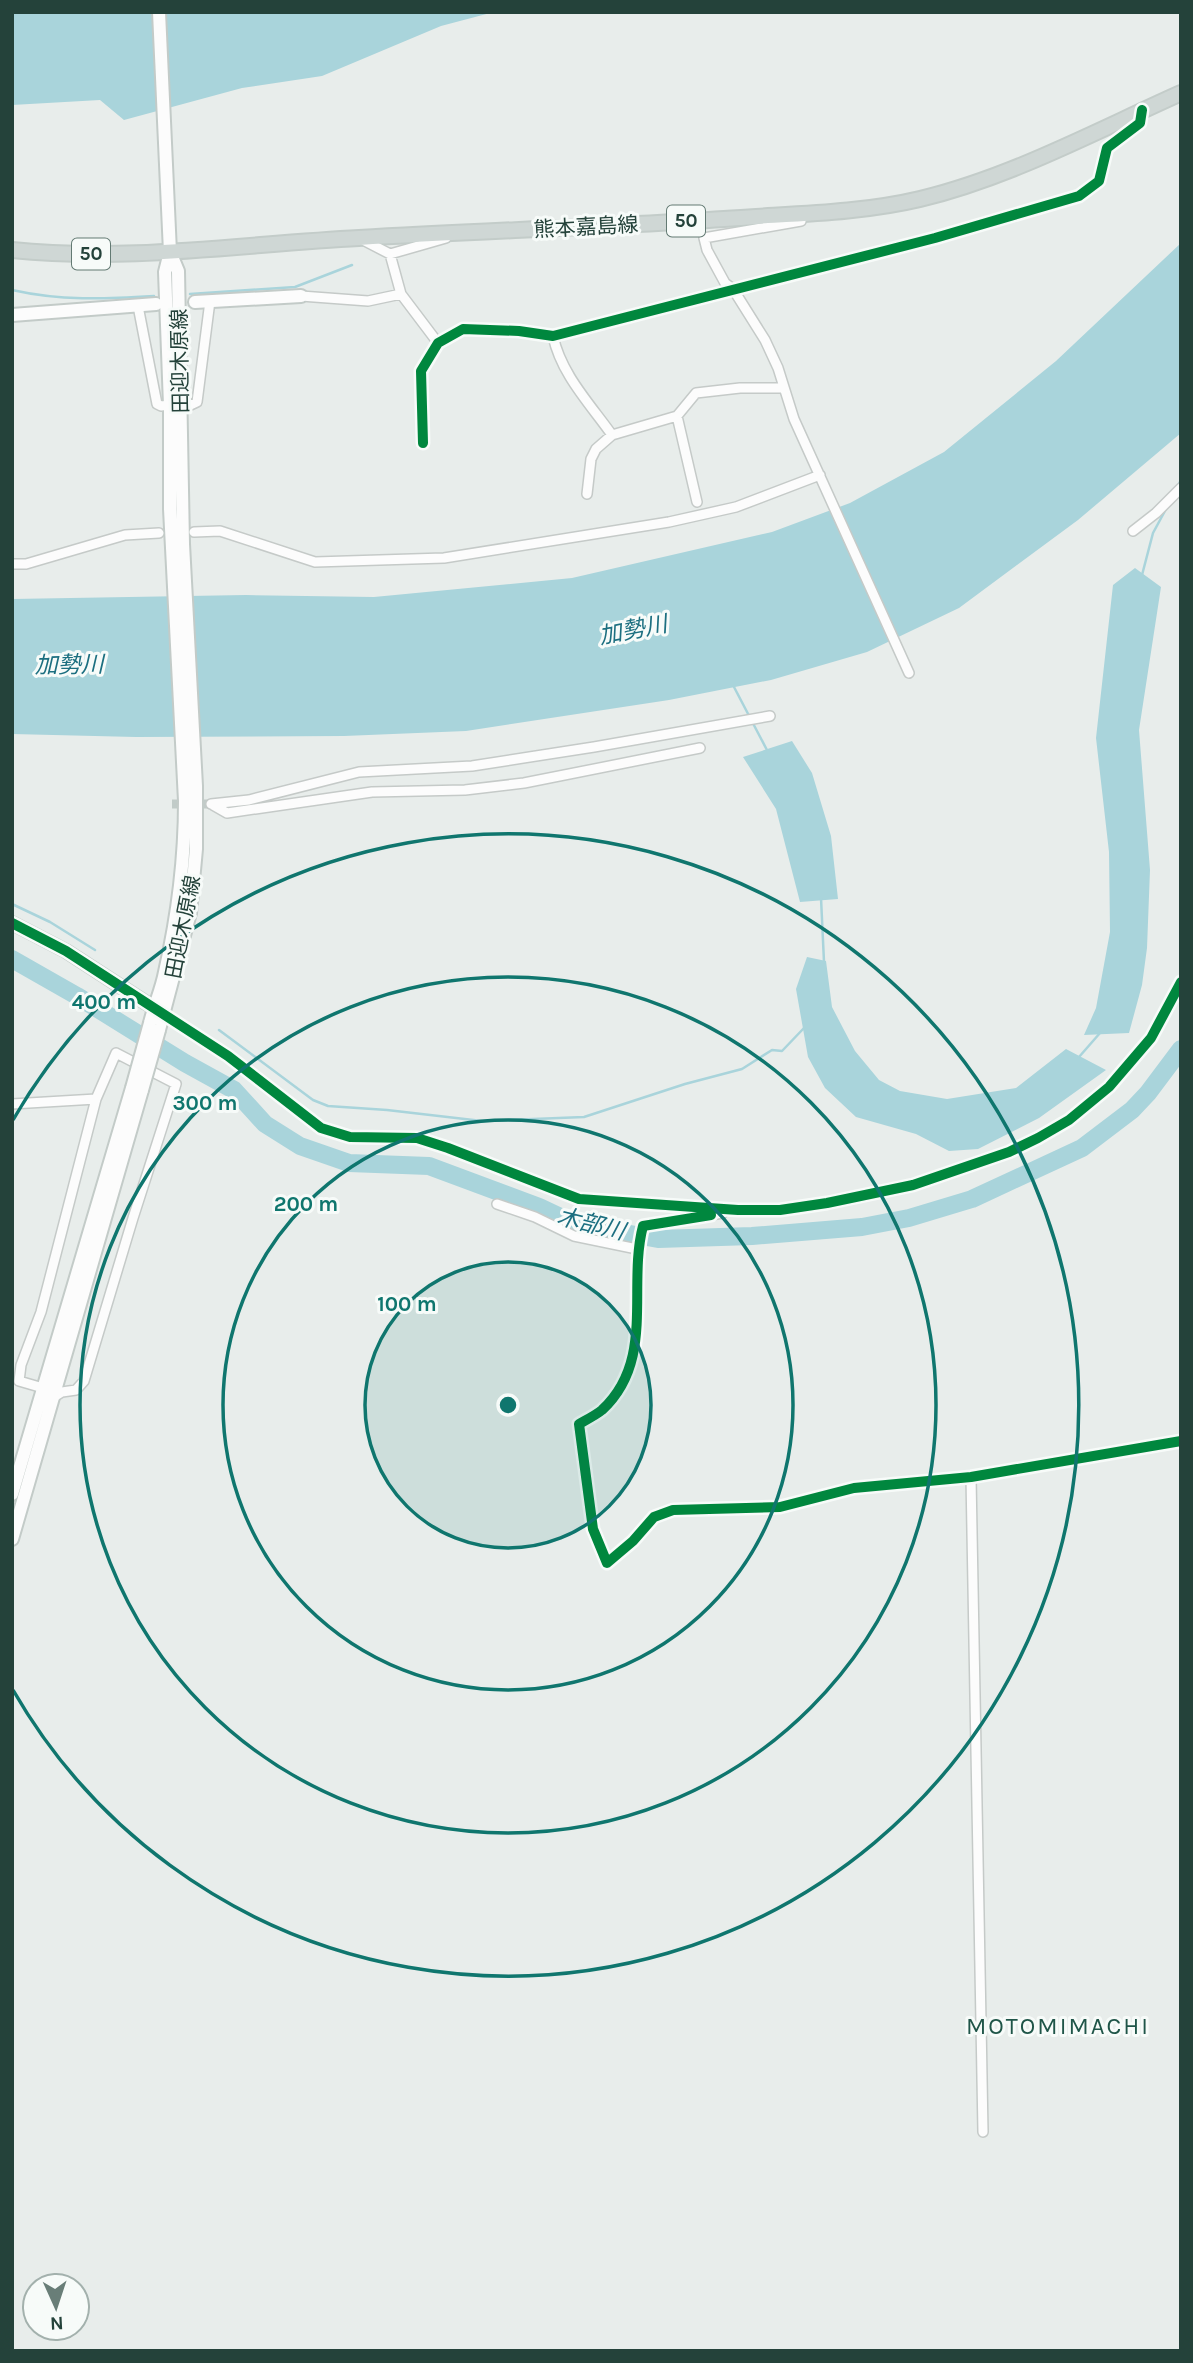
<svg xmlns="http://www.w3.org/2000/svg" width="1193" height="2363" viewBox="0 0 1193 2363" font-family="Karla,'Noto Sans JP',sans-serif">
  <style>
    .water { fill: #a9d4db }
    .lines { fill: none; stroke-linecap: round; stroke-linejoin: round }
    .stream { stroke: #a9d4db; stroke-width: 2.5 }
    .river { stroke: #a9d4db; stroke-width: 18 }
    .street-tunnel { stroke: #c1cbc8; stroke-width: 9; stroke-dasharray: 9 4.5; stroke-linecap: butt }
    .street-casing { stroke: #c5cac8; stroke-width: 12 }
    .secondary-casing { stroke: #c3cbc8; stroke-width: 16 }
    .primary-casing { stroke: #c3ccc9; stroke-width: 18 }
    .street { stroke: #fcfcfc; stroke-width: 9 }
    .secondary { stroke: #fcfcfc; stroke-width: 12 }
    .primary { stroke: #cfd7d5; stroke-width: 14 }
    .secondary-bridge-casing { stroke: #c3cbc8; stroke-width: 16; stroke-linecap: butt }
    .secondary-bridge { stroke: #fcfcfc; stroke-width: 12 }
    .cycleway-casing { stroke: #f7fbf9; stroke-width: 15 }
    .cycleway { stroke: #00873e; stroke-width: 10 }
    .ring { fill: none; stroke: #0f766e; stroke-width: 3.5 }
    .labels { text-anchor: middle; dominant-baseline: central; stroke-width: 6; stroke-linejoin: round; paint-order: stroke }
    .shield { fill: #f7fbf9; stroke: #637a73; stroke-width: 2 }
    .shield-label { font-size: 19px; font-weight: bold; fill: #24423a }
    .street-label { font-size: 21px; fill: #24423a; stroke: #f7fbf9 }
    .water-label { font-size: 23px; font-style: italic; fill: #1c6f80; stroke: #f7fbf9 }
    .quarter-label { font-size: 24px; letter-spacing: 2px; fill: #1f5548; stroke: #f7fbf9 }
    .centre { fill: #0f766e; stroke: #f7fbf9; stroke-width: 3.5 }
    .ring-label { font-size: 21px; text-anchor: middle; font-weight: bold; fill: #0f766e; stroke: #f7fbf9; stroke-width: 6; stroke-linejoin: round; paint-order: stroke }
  </style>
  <rect width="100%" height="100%" fill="#e8edeb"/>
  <path class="water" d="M12,12H494L441,26L322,76L242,88L124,120L100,100L12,105Z
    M1181,243V433L1078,520L959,608L867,652L771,680L669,700L466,731L344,736L136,737L12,734V599L246,595L374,597L572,578L772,532L850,503L944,452L1056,361Z
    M1135,568L1161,587L1139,730L1150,870L1147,948L1142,985L1129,1033L1084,1035L1096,1008L1110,932L1109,852L1096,738L1113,585Z
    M792,741L812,773L831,836L838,899L800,902L776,809L743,757Z
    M807,957L826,961L832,1007L855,1051L879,1080L900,1091L947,1099L1016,1088L1066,1049L1106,1070L1039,1118L978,1149L949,1151L916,1134L856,1117L825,1088L808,1057L796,989Z"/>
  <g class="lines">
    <path class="stream" d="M12,290C61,301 104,299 154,296
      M190,294L295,287L352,265
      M1177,487L1181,480
      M1142,575L1153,533L1166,509
      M734,687L768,752
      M821,898L824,962
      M12,904L50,922L95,950
      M219,1030L313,1100L328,1106L387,1110L482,1121L584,1117L685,1084L742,1069L772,1050L782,1051L804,1028
      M1079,1057L1100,1033"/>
    <path class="river" d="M12,959L77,996L185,1063L234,1090L265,1124L300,1146L349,1163L429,1166L539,1207L575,1224L658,1239L752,1236L862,1227L909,1218L972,1199L1082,1148L1132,1110L1148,1093L1181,1049"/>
    <path class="street-tunnel" d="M172,804H211"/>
    <defs>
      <path id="street" d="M802,214L801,221L704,238L707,250L725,283L733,289L765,340L778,368L794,419L909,673
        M361,239L390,254L446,238
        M390,254L401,294L438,343
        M301,296L368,301L401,294
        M138,306L157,404L161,406L170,405
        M553,336C561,374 590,404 612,435L677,416L696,393L740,388H782
        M182,409L197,402L210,301
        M677,416L697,502
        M423,443L421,371L438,343L463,329L519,331L553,336L935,238L1079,196L1099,181L1107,148L1140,123L1142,110
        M587,494L591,459L596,449L612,435
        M1133,531L1156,513L1181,488
        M194,532L220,531L315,562L444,558L669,522L736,507L820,475
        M12,564H26L125,535L159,533
        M211,804L249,800L359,772L472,766L594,747L770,716
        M213,805L227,813L372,792L465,790L524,783L700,748
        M159,1011L228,1056L321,1128L350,1137L417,1138L448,1148L579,1199L738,1210H780L827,1203L913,1185L1009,1152L1038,1138L1069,1120L1109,1087L1151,1038L1181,982
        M12,1104L96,1099
        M497,1204L535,1217L574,1236L637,1249
        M723,1213L643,1226C627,1287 656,1360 602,1410C596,1415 586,1420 579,1424L593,1529L607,1563L633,1541L654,1517L673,1510L780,1507L854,1488L971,1477L1181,1441
        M43,1388L19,1381L21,1365L41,1312L96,1099L116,1053L176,1084L133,1218L84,1381L76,1390L62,1392L54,1397
        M971,1477L983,2132"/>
      <path id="secondary" d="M159,12L170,252L178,271L183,544L196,786V849L190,913L159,1030
        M195,302L301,296
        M12,315L156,304
        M12,923L66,951L154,1008
        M150,1023C154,1006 162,989 165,972C178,915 185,859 185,801L170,509V405L165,272L170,252
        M12,1494L132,1088
        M12,1539L142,1090"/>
      <path id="primary" d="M12,250C128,262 244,244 359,238C481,231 602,227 724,219C789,214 857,214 920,199C1011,177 1096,131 1181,93"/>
    </defs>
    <use href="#street" class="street-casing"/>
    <use href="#secondary" class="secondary-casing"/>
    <use href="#primary" class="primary-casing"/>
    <use href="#street" class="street"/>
    <use href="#secondary" class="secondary"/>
    <use href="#primary" class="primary"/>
    <defs>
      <path id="secondary-bridge" d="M132,1088L150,1023
        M142,1090L159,1030"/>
    </defs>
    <use href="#secondary-bridge" class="secondary-bridge-casing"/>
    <use href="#secondary-bridge" class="secondary-bridge"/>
    <defs>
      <path id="cycleway" d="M423,443L421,371L438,343L463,329L519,331L553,336L935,238L1079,196L1099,181L1107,148L1140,123L1142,110
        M12,923L66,951L228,1056L321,1128L350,1137L417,1138L448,1148L579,1199L738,1210H780L827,1203L913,1185L1009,1152L1038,1138L1069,1120L1109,1087L1151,1038L1181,982
        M711,1215L643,1226C627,1287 656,1360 602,1410C596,1415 586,1420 579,1424L593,1529L607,1563L633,1541L654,1517L673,1510L780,1507L854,1488L971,1477L1181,1441"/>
    </defs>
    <use href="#cycleway" class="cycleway-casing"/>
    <use href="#cycleway" class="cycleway"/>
  </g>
  <circle cx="508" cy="1405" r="143" fill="#0f766e" fill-opacity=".12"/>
  <g class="ring">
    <circle cx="508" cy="1405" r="143"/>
    <circle cx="508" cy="1405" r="285"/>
    <circle cx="508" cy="1405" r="428"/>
    <path d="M13 1120A571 571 0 1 1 13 1690"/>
  </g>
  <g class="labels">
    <g class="shield">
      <rect x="667" y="205.5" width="38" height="31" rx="5"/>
      <rect x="72" y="238.5" width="38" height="31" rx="5"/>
    </g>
    <g class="shield-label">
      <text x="686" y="221">50</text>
      <text x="91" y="254">50</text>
    </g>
    <g class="street-label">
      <text transform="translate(586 227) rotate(-3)">熊本嘉島線</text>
      <text transform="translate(180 361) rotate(-91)">田迎木原線</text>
      <text transform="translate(183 927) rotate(-79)">田迎木原線</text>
    </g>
    <g class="water-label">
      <text transform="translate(633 630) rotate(-11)">加勢川</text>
      <text transform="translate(69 665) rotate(-1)">加勢川</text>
      <text transform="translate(591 1224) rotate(14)">木部川</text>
    </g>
    <g class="quarter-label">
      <text x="1058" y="2026">MOTOMIMACHI</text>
    </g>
  </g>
  <circle cx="508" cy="1405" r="10" class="centre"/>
  <g class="ring-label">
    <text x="104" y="1009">400 m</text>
    <text x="205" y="1110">300 m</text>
    <text x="306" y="1211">200 m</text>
    <text x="407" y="1311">100 m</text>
  </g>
  <rect width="1193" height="2363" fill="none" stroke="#24423a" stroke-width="28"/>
  <g transform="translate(56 2307) rotate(177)"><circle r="33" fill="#f7fbf9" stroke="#a3b1ad" stroke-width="2"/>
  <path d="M0-5L12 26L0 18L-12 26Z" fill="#697e78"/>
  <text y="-10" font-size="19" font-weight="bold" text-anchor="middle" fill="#24423a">N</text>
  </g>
</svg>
